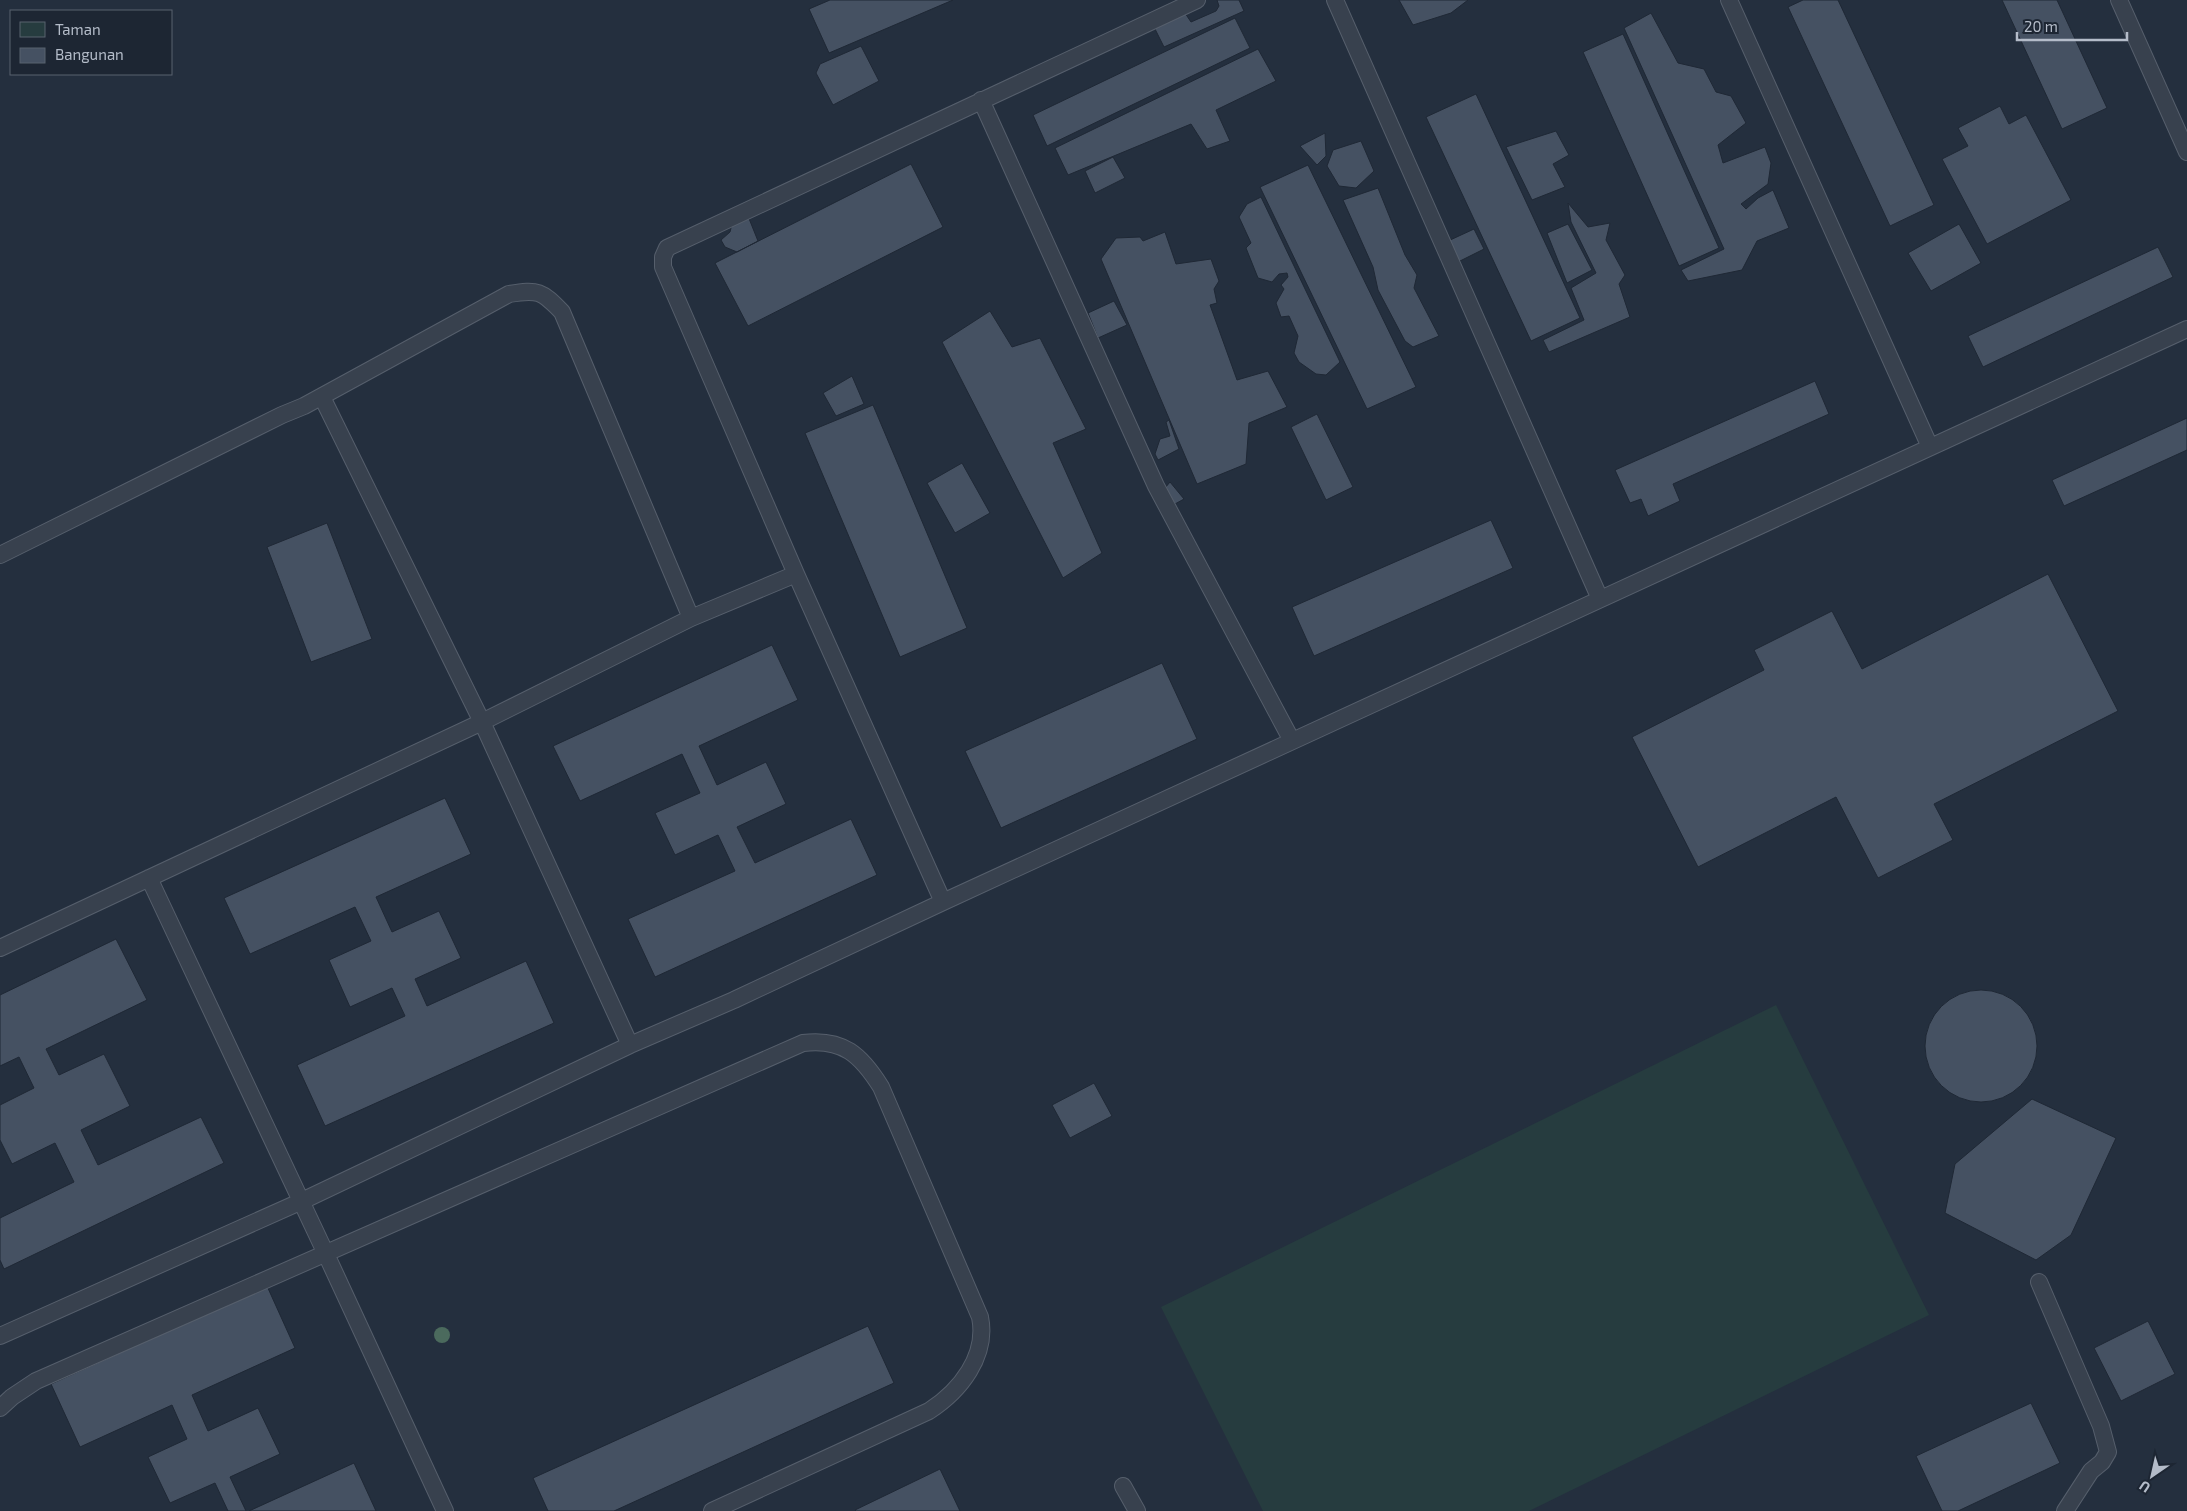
<svg xmlns="http://www.w3.org/2000/svg" width="2187" height="1511" viewBox="0 0 2187 1511" font-family="'Exo 2',sans-serif">
  <style>
    .green { fill: #263c3f }
    .building { fill: #455162; stroke: #1f2835 }
    .lines { fill: none; stroke-linecap: round; stroke-linejoin: round }
    .service-casing { stroke: #565f6c; stroke-width: 18 }
    .service { stroke: #38414e; stroke-width: 16 }
    .tree { fill: #4b6a5d }
  </style>
  <rect width="100%" height="100%" fill="#242f3e"/>
  <path class="green" d="M1776,1005L1929,1315L1529,1511H1263L1161,1307Z"/>
  <path class="building" d="M830,0H953L829,53L809,9Z
    M1217,0H1239L1244,11L1164,47L1154,27L1183,10L1191,22L1216,11L1219,6Z
    M1399,0H1468L1451,13L1413,25Z
    M1803,0H1838L1934,205L1890,226L1788,7Z
    M2002,0H2057L2107,108L2062,129Z
    M1651,13L1678,63L1704,69L1716,92L1731,96L1746,123L1718,145L1723,163L1765,147L1771,163L1768,184L1741,204L1746,209L1758,198L1773,190L1789,228L1757,241L1742,270L1688,281L1681,270L1724,249L1624,28Z
    M1235,18L1250,48L1047,146L1033,115Z
    M1623,34L1719,248L1679,266L1583,52Z
    M861,46L879,81L833,105L816,73L820,64Z
    M1258,49L1276,81L1216,110L1230,141L1207,149L1191,124L1068,175L1055,148Z
    M1476,94L1580,318L1531,341L1426,117Z
    M2000,106L2009,124L2026,115L2071,200L1987,244L1942,159L1968,146L1958,128Z
    M1556,131L1569,155L1553,164L1565,187L1532,200L1506,147Z
    M1325,133L1326,156L1317,165L1300,146Z
    M1361,141L1374,171L1356,188L1339,186L1327,166L1333,150Z
    M1113,157L1125,178L1095,193L1085,171Z
    M911,164L943,227L748,326L715,263Z
    M1308,165L1416,387L1367,409L1260,187Z
    M1378,188L1405,255L1417,275L1414,288L1439,336L1413,347L1405,341L1378,290L1373,267L1343,200Z
    M1261,197L1340,362L1326,375L1316,374L1299,362L1294,353L1298,336L1289,316L1281,317L1276,303L1284,289L1281,285L1288,277L1287,273L1279,274L1272,282L1258,278L1246,248L1251,243L1239,217L1247,204Z
    M1568,203L1588,227L1610,223L1606,240L1625,275L1619,284L1630,317L1549,352L1543,340L1584,320L1571,288L1596,273L1571,222Z
    M748,216L758,241L737,252L725,247L721,240L730,232L732,224Z
    M1568,224L1592,270L1567,283L1547,233Z
    M1959,224L1981,263L1931,291L1908,253Z
    M1474,229L1484,249L1458,262L1448,241Z
    M1165,232L1176,264L1211,259L1219,281L1214,289L1217,303L1210,305L1237,380L1268,371L1287,407L1249,423L1246,464L1197,484L1101,259L1116,238L1140,237L1143,241Z
    M2158,247L2173,277L1983,367L1968,336Z
    M1114,301L1127,325L1098,338L1088,313Z
    M990,311L1012,347L1040,338L1086,429L1053,443L1102,553L1063,578L942,342Z
    M852,376L864,404L836,416L823,393Z
    M1815,381L1829,414L1673,484L1680,501L1648,516L1641,499L1630,503L1615,470Z
    M873,405L967,628L900,657L805,433Z
    M1317,414L1353,487L1326,500L1291,427Z
    M2187,418V450L2064,506L2052,480Z
    M1169,420L1179,449L1158,460L1155,454L1160,439L1170,436L1166,422Z
    M962,463L990,513L955,533L927,483Z
    M1170,482L1184,499L1175,504L1165,488Z
    M1491,520L1513,568L1314,656L1292,607Z
    M327,523L372,639L311,662L267,547Z
    M2048,574L2118,711L1934,804L1953,840L1878,878L1836,797L1698,867L1632,737L1764,670L1754,650L1832,611L1862,669Z
    M772,645L798,700L699,746L717,785L766,762L786,804L737,827L755,863L851,819L877,875L655,977L628,919L735,871L718,835L675,855L655,813L700,793L682,754L580,801L553,746Z
    M1162,663L1197,739L1001,828L965,751Z
    M445,798L471,854L376,897L392,932L439,911L461,958L415,979L427,1006L526,961L554,1023L325,1126L297,1065L405,1016L392,988L350,1007L329,960L371,941L355,907L250,954L224,898Z
    M116,939L147,1000L46,1049L59,1075L104,1054L130,1106L81,1130L98,1165L201,1117L224,1163L4,1269L0,1260V1218L74,1182L55,1143L12,1164L0,1140V1105L34,1088L19,1057L0,1066V995Z
    M1925 1046a56 56 0 1 1 112 0a56 56 0 1 1-112 0Z
    M1094,1083L1112,1116L1070,1138L1052,1105Z
    M2032,1099L2116,1138L2071,1235L2036,1260L1945,1213L1955,1164Z
    M267,1286L295,1348L192,1395L208,1431L258,1408L280,1454L230,1477L246,1511H228L215,1483L170,1503L148,1457L187,1439L172,1405L80,1447L51,1384Z
    M2148,1321L2175,1374L2121,1401L2094,1348Z
    M868,1326L894,1383L614,1511H548L533,1478Z
    M2031,1403L2060,1463L1958,1511H1942L1916,1456Z
    M354,1463L376,1511H249Z
    M940,1469L960,1511H856L855,1510Z"/>
  <g class="lines">
    <defs>
      <path id="service" d="M1335,0L1600,599
        M1729,0L1930,447
        M2119,0L2187,152
        M981,100L1156,486L1292,741
        M322,397L482,722L630,1045
        M0,555L282,415L304,406L509,294C538,289 542,291 562,312L691,618
        M149,878L326,1254L445,1511
        M943,902L796,574L663,267V257L667,248L1197,0
        M0,948L482,722L691,618L796,574
        M2039,1282L2101,1426L2108,1452L2102,1462L2091,1471L2065,1511
        M0,1336L302,1201L630,1045L734,1000L943,902L2187,329
        M0,1408L12,1397L36,1381L803,1043C843,1038 861,1055 881,1087L980,1317C988,1356 960,1391 929,1411L712,1511
        M1123,1486L1137,1511"/>
    </defs>
    <use href="#service" class="service-casing"/>
    <use href="#service" class="service"/>
  </g>
  <circle class="tree" cx="442" cy="1335" r="8"/>
  <rect x="10" y="10" width="162" height="65" fill="#1d2633" stroke="#59626f"/>
  <rect x="20" y="22" width="25" height="15" fill="#263c3f" stroke="#59626f"/>
  <text x="55" y="35" font-size="15" fill="#b4bcc9">Taman</text>
  <rect x="20" y="48" width="25" height="15" fill="#455162" stroke="#59626f"/>
  <text x="55" y="60" font-size="15" fill="#b4bcc9">Bangunan</text>
  <g transform="translate(2152 1476) rotate(214)" stroke="#1d2633" stroke-width="4" paint-order="stroke">
  <path d="M0-4L9 19L0 12L-9 19Z" fill="#b4bcc9"/>
  <text y="-8" font-size="14" font-weight="bold" text-anchor="middle" fill="#b4bcc9">U</text>
  </g>
  <path d="M2017 32v8h110v-8" fill="none" stroke="#b4bcc9" stroke-width="2.5"/>
  <text x="2024" y="32" font-size="15" fill="#b4bcc9" stroke="#1d2633" stroke-width="4" paint-order="stroke">20 m</text>
</svg>
